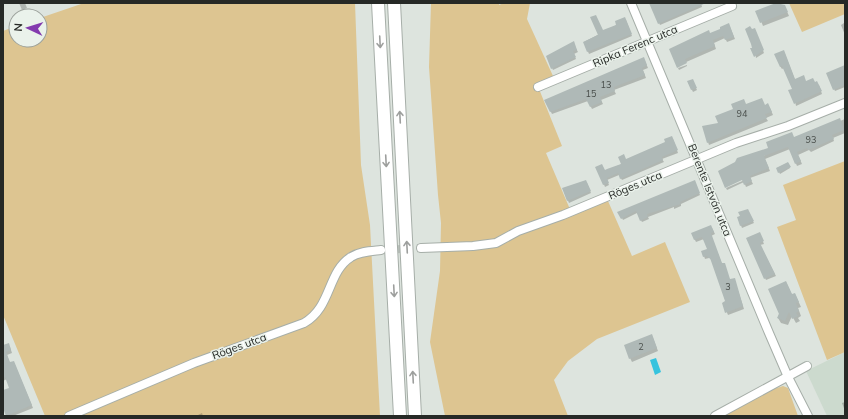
<svg xmlns="http://www.w3.org/2000/svg" width="848" height="419" viewBox="0 0 848 419" font-family="Mulish,sans-serif">
  <style>
    .built { fill: #ccdace }
    .green { fill: #ddc591 }
    .water { fill: #36c3de }
    .shadow { fill: #0003 }
    .building { fill: #afb9b7 }
    .lines { fill: none; stroke-linecap: round; stroke-linejoin: round }
    .minor-tunnel { stroke: #b8bfb9; stroke-width: 8; stroke-dasharray: 8 4; stroke-linecap: butt }
    .minor-casing { stroke: #a6aea8; stroke-width: 10 }
    .highway-casing { stroke: #a6aea8; stroke-width: 14 }
    .minor { stroke: #fff; stroke-width: 8 }
    .highway { stroke: #fff; stroke-width: 12 }
    .oneway { stroke: #9d9f9d }
    .labels { text-anchor: middle; dominant-baseline: central; stroke-width: 3; stroke-linejoin: round; paint-order: stroke }
    .number-label { font-size: 9px; fill: #484d4a }
    .street-label { font-size: 11px; fill: #262926; stroke: #eaf2eb }
  </style>
  <rect width="100%" height="100%" fill="#dde4de"/>
  <path class="built" d="M845,352V416H827L806,371Z"/>
  <path class="green" d="M84,3H355L361,165L370,225L380,416H45L3,315V31L16,26V40H40V18Z
    M431,3H499V5L504,3H530L527,19L553,76L537,84L562,146L546,153L572,214L608,201L632,256L665,242L690,302L597,339L568,361L554,380L568,416H445L430,342L440,271L441,223L438,195L429,67Z
    M789,3H845V14L802,32Z
    M845,161V352L827,360L777,227L796,220L783,185Z
    M783,386L788,388L798,416H724L765,392Z"/>
  <path class="water" d="M656,358L661,372L655,375L650,360Z"/>
  <path class="shadow" d="M19,3H25L27,8L22,10Z
    M650,3H701L702,7L660,25Z
    M779,3L786,9L789,16L763,26L757,11Z
    M626,20L632,36L589,54L584,42Z
    M844,23L845,25V35L841,25Z
    M730,27L735,39L727,42L725,38L714,43L716,49L677,66L710,34Z
    M751,30L755,31L764,53L756,58Z
    M573,43L578,52L574,54L576,59L553,70L552,68Z
    M785,54L795,80L819,85L822,94L796,106L793,90L784,68L782,69L780,66Z
    M645,61L648,68L643,70L646,78L614,90L616,94L601,100L603,104L592,109L588,101L552,114L551,112L546,100Z
    M687,65V66L679,70L678,68Z
    M845,69V87L835,91L834,89Z
    M688,82H693L697,90L693,92Z
    M765,106L770,108L773,115L766,118L768,121L709,145L708,142L719,124Z
    M845,119V133L833,138L834,141L811,152L809,150L798,155L802,164L797,166L790,149L765,159L770,171L750,178L753,184L746,187L744,182L727,190L726,188L747,179L746,177L770,149Z
    M673,139L678,153L662,159L664,162L622,180L619,175L607,180L609,185L605,187L597,167L605,171L622,164L626,161Z
    M788,163L790,168L780,174L777,168Z
    M587,183L591,193L569,203L563,189Z
    M695,183L700,195L681,204V206L674,209V207L648,217L649,219L642,222L637,213L623,220L619,212Z
    M747,210L754,223L742,228L738,218Z
    M712,228L715,234L711,236L722,264L730,280L735,281L744,309L728,315L723,303L726,302L712,260L709,258L705,259L704,256L709,250L704,239L696,242L692,234Z
    M760,235L764,244L760,245L776,276L766,280L747,239Z
    M786,282L792,295L795,294L801,307L798,308L801,316L798,318L800,321L796,323L792,316L788,325L781,323L778,318Z
    M653,338L658,351L632,362L630,358Z
    M3,346L10,347L12,353L7,355L10,364L15,365L33,408L13,416H8L3,407V391L10,389L7,379L3,381Z
    M845,402V411L842,403Z
    M202,413L203,416H198V415Z"/>
  <path class="building" d="M649,3H706L658,24Z
    M776,3L785,5L788,12L760,23L755,11Z
    M596,15L603,30L616,25L615,21L625,17L632,34L587,52L583,42L598,35L590,17Z
    M729,23L734,37L725,40L723,36L713,40L715,46L685,59L687,63L677,68L669,49L709,30L710,33L720,29V27Z
    M750,26L752,29L755,28L764,50L754,57L750,48H752L751,44L745,29Z
    M574,41L577,50L573,51L576,57L551,69L546,56Z
    M784,50L795,79L804,75L806,81L813,78L815,82L817,81L822,91L794,104L788,90L792,89L782,66L780,67L774,54Z
    M644,57L647,65L642,68L645,75L614,87L615,91L600,97L602,102L590,107L586,99L550,112L544,100Z
    M845,65V85L833,90L826,73Z
    M693,79L697,88L691,90L687,81Z
    M762,98L765,105L768,103L772,112L765,114L767,118L707,143L702,126L718,123L715,116L733,109L731,104L744,99L746,104Z
    M840,118L844,130L832,135L834,139L808,150L807,148L797,152L801,161L795,164L788,147L764,156L769,168L750,176L752,181L744,185L742,180L725,188L718,171L735,162L737,158L768,148L766,142L792,132L794,137Z
    M672,136L678,150L662,157L663,160L620,179L618,173L607,178L609,183L603,185L595,167L602,164L605,170L607,169L621,164L618,157L624,154L626,159L665,142L664,139Z
    M788,162L791,167L778,173L776,168Z
    M586,180L591,191L567,201L562,188Z
    M695,180L700,193L680,202L681,204L647,214L648,217L640,221L636,211L621,219L617,212Z
    M748,209L754,221L740,226L737,217L740,216L738,212Z
    M711,225L714,232L711,233L722,263H725L730,279L735,278L743,306L725,313L722,303L725,301L710,258H708L707,256L703,257L701,251L707,249L702,237L694,240L691,233Z
    M760,232L764,241L760,243L775,274L764,279L746,238Z
    M786,281L792,294L795,293L799,302L796,303L799,311L796,313L798,316L792,319L789,312L785,321L777,318L779,314L768,289Z
    M652,334L657,348L629,359L624,345Z
    M9,343L11,350L6,352L10,362L14,361L32,405L6,416L3,408V390L9,388L5,377L3,378V345Z"/>
  <g class="lines">
    <path class="minor-tunnel" d="M381,250L421,248"/>
    <defs>
      <path id="minor" d="M631,3L769,333L788,377L808,416
        M538,87L732,6L731,3
        M421,248L473,246L496,243L518,231L563,215L736,143L788,126L845,103
        M69,416L194,363L304,323C332,307 327,272 351,257C360,251 371,251 381,250
        M715,416L807,366"/>
      <path id="highway" d="M378,3L400,416
        M394,3L415,416"/>
    </defs>
    <use href="#minor" class="minor-casing"/>
    <use href="#highway" class="highway-casing"/>
    <use href="#minor" class="minor"/>
    <use href="#highway" class="highway"/>
  </g>
  <defs><path id="oneway-shaft" d="M-6 0H5M1.5-3L5.5 0L1.5 3" fill="none" stroke-width="1.6" stroke-linecap="round" stroke-linejoin="round"/></defs>
  <g class="oneway">
    <use href="#oneway-shaft" transform="translate(380 42) rotate(87)"/>
    <use href="#oneway-shaft" transform="translate(400 117) rotate(-93)"/>
    <use href="#oneway-shaft" transform="translate(386 161) rotate(87)"/>
    <use href="#oneway-shaft" transform="translate(407 247) rotate(-93)"/>
    <use href="#oneway-shaft" transform="translate(394 291) rotate(87)"/>
    <use href="#oneway-shaft" transform="translate(413 377) rotate(-93)"/>
  </g>
  <g class="labels">
    <g class="number-label">
      <text x="606" y="84">13</text>
      <text x="591" y="93">15</text>
      <text x="742" y="113">94</text>
      <text x="811" y="139">93</text>
      <text x="728" y="286">3</text>
      <text x="641" y="346">2</text>
    </g>
    <g class="street-label">
      <text transform="translate(635 46) rotate(-23)">Ripka Ferenc utca</text>
      <text transform="translate(635 185) rotate(-23)">Röges utca</text>
      <text transform="translate(710 190) rotate(68)">Berente István utca</text>
      <text transform="translate(239 346) rotate(-20)">Röges utca</text>
    </g>
  </g>
  <rect width="848" height="419" fill="none" stroke="#262926" stroke-width="8"/>
  <g transform="translate(28 28) rotate(274)"><circle r="19" fill="#eaf2eb" stroke="#9ca29c"/>
  <path d="M0-3L7 15L0 10L-7 15Z" fill="#833bae"/>
  <text y="-6" font-size="11" font-weight="bold" text-anchor="middle" fill="#262926">N</text>
  </g>
</svg>
